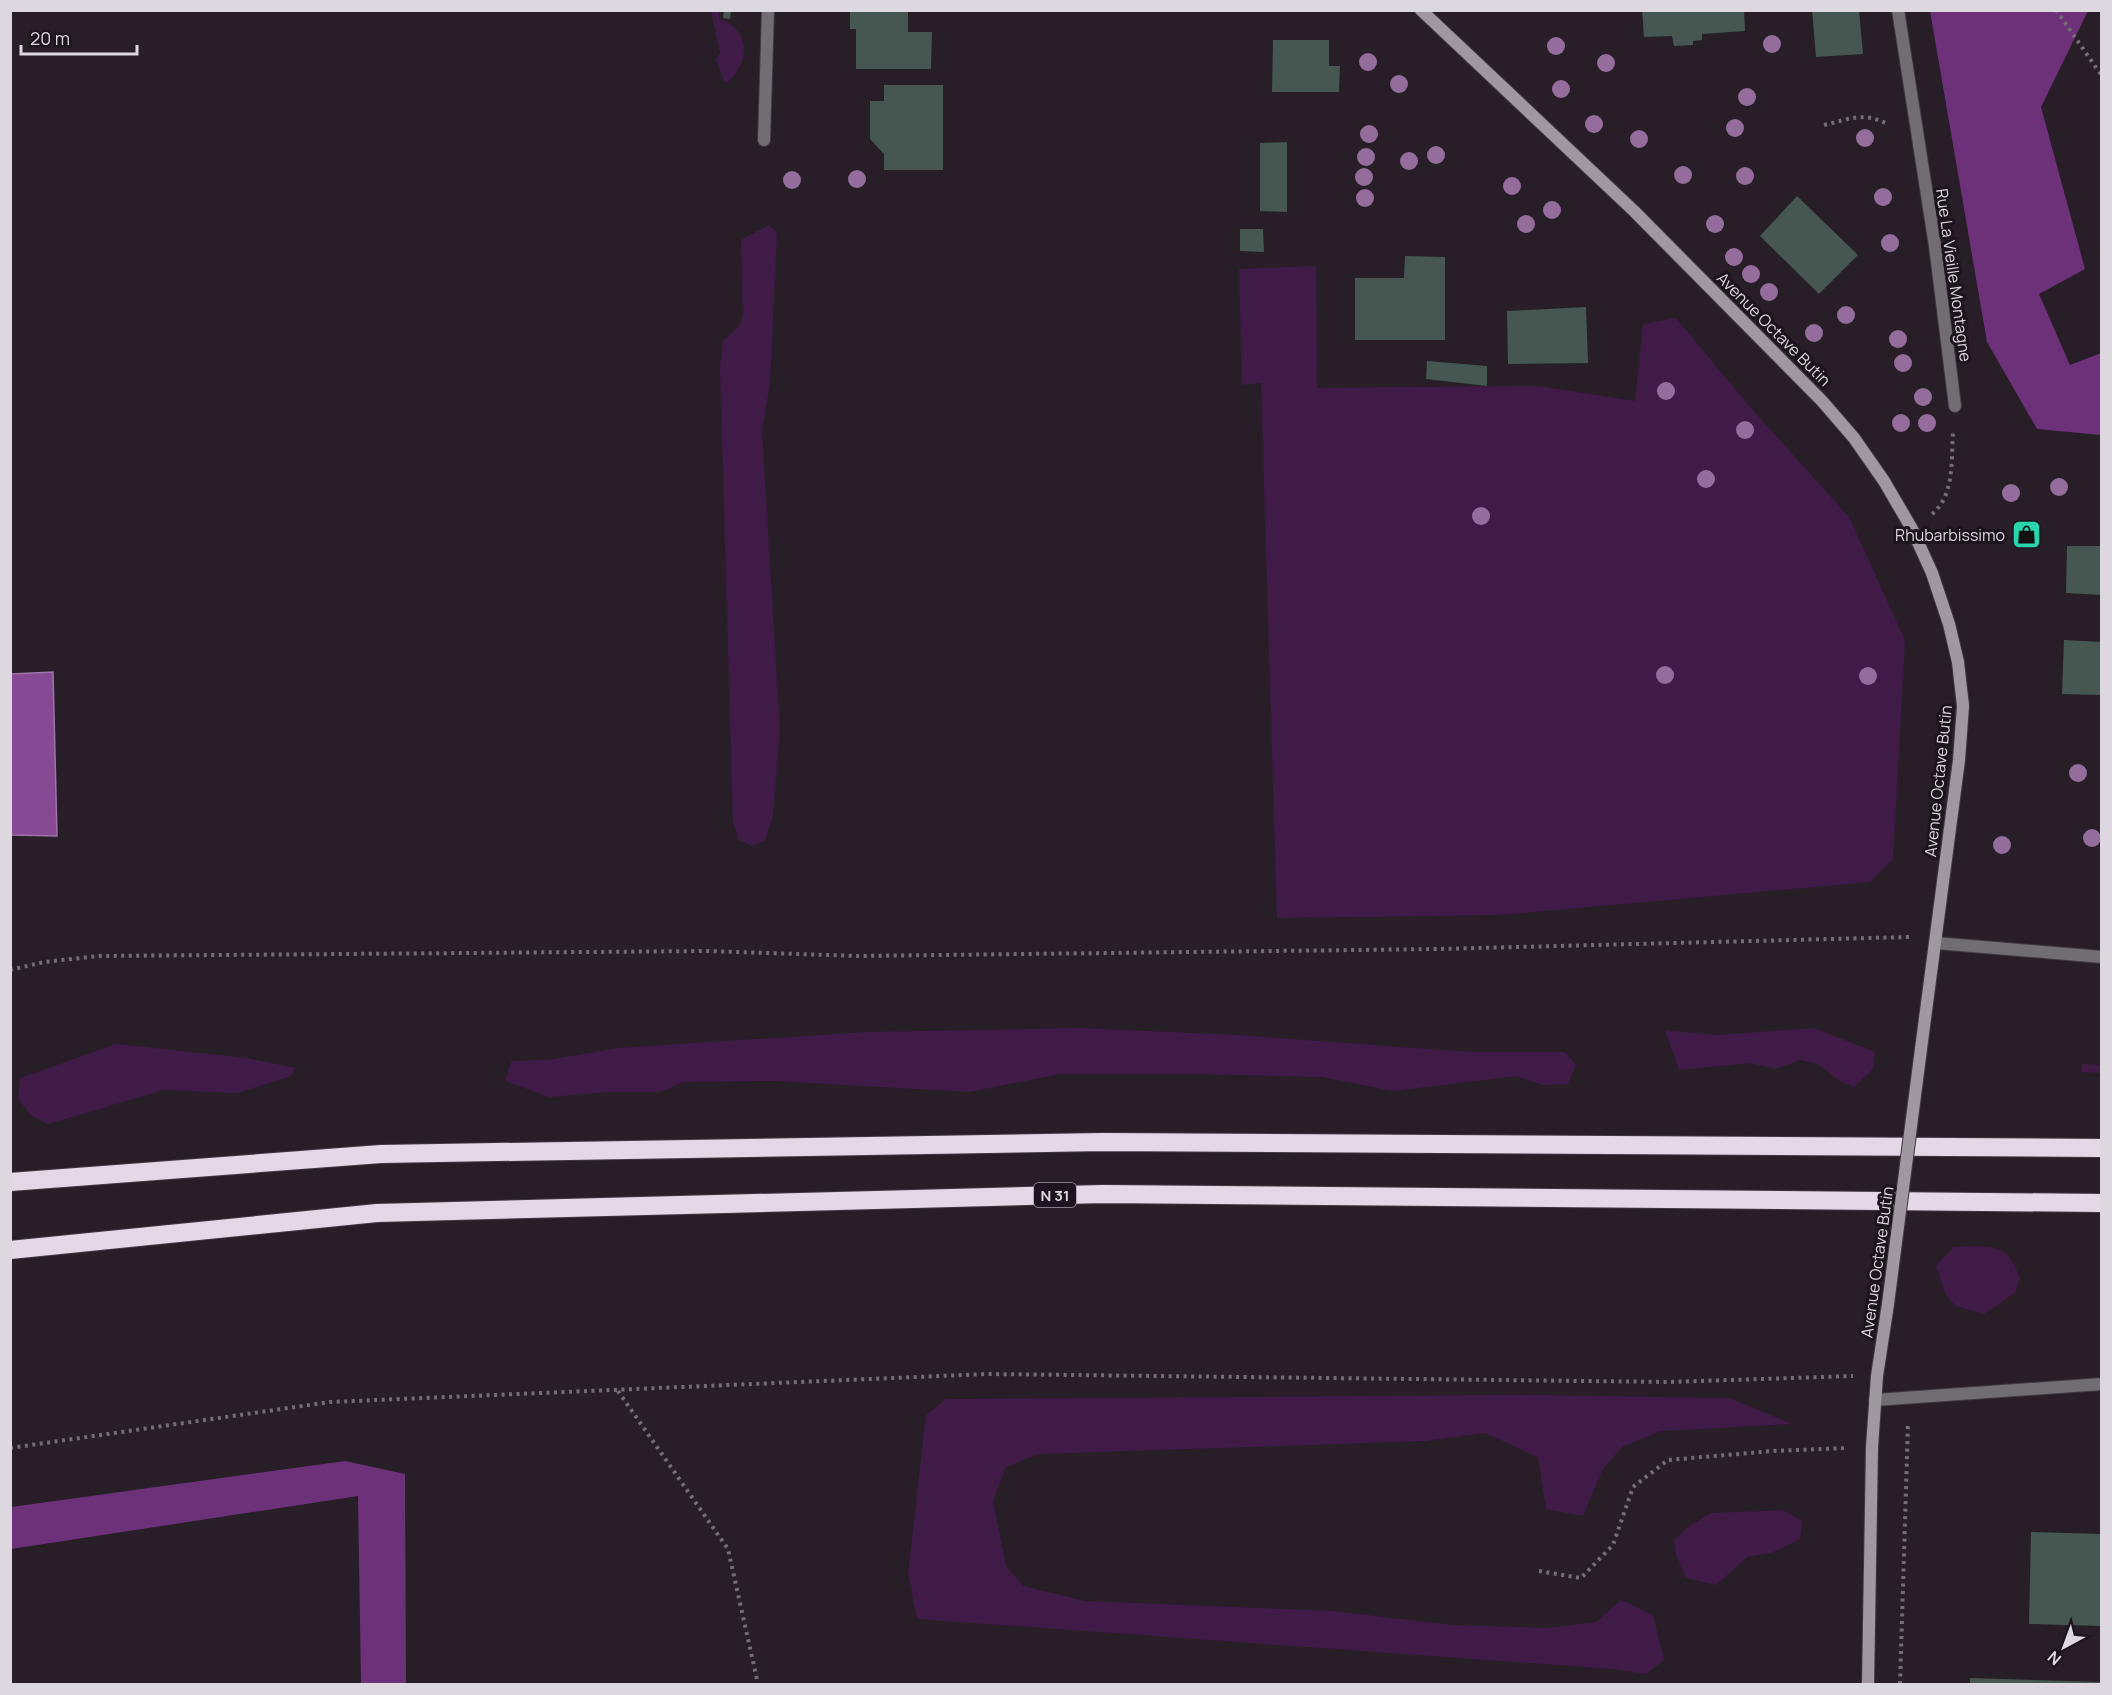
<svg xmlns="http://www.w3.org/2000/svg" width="2112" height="1695" viewBox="0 0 2112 1695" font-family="Manrope,sans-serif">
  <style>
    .green { fill: #401b48 }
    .forest { fill: #6d3179 }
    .water { fill: #864993; stroke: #a074aa; stroke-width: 1.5 }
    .building { fill: #465751 }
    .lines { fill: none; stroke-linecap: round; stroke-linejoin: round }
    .lane-casing { stroke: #403842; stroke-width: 14 }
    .street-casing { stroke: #403842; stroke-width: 14 }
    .secondary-casing { stroke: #403842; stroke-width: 14 }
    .highway-casing { stroke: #403842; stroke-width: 20 }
    .path { stroke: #746d76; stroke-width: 4; stroke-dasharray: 3 4.5; stroke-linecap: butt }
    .lane { stroke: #716d72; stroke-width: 12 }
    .street { stroke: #716d72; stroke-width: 12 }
    .secondary { stroke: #9f98a1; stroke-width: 12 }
    .highway { stroke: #e4d8e6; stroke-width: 18 }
    .secondary-bridge-casing { stroke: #403842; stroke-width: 14; stroke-linecap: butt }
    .secondary-bridge { stroke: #9f98a1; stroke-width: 12 }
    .tree { fill: #946d9d }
    .labels { text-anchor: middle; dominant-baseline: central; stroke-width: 6; stroke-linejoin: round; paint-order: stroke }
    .shield { fill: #1d141f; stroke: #a39ca5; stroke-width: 1.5 }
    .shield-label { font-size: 15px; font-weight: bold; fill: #ddd7df }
    .street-label { font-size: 16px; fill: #ddd7df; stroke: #1d141f }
    .poi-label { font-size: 16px; fill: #ddd7df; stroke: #1d141f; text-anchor: end }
  </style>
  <rect width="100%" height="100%" fill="#271e28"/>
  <path class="green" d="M711,11H719V18C750,30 751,61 728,82L724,81L716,60L720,52Z
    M769,225L777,233L770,384L762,431L780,730L773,815L765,840L752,846L738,839L733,822L720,367L723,341L739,326L743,316L741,240Z
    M1316,266L1317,388L1538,386L1635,401L1643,324L1676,318L1750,407L1849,517L1905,640L1893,859L1870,882L1500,915L1277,918L1261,383L1242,385L1239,269Z
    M1081,1028L1237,1035L1469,1052H1565L1576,1065L1568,1084L1543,1085L1516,1076L1393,1091L1322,1077L1191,1074H1060L969,1092L775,1081L683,1082L661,1092H610L549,1097L505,1081L511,1061L547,1060L618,1048L866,1032Z
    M1814,1028L1875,1052L1873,1069L1854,1087L1838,1080L1818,1064L1800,1060L1776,1069L1749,1063L1679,1070L1665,1030L1716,1035Z
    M116,1044L247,1058L295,1068L291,1076L237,1093L164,1090L48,1124L30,1115L18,1098L20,1078Z
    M2082,1064L2101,1065V1073L2081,1072Z
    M1976,1246C2005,1248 2008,1251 2020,1277L2015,1293L1984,1314L1956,1306L1946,1296L1936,1266L1954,1247Z
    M1529,1395L1729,1398L1792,1424L1661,1431L1622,1447L1603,1469L1583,1516L1546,1509L1538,1457L1485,1433L1425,1441L1038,1454L1006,1467L993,1501L1006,1566L1023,1586L1085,1601L1333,1611L1452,1625L1549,1628L1596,1622L1621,1600L1653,1615L1664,1660L1646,1674L1614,1669L917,1619L908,1574L926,1415L946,1399Z
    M1783,1510L1802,1521L1800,1539L1771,1553L1747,1557L1716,1585L1686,1578L1676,1555L1674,1541L1689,1526L1712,1513Z"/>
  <path class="forest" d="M1930,11H2088L2041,107L2085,269L2039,294L2070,365L2101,353V435L2037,429L1987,342Z
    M345,1461L405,1474L406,1684H361L358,1496L11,1549V1507Z"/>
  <path class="water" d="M53,672L57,836L11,835V674Z"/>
  <path class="building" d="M724,10H731L730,19L723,18Z
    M850,10H908V32H932L931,69H856V29H850Z
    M1642,10H1744L1745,31L1702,34V40L1693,41V45L1674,46L1672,36L1644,37Z
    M1812,10H1859L1863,54L1816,57Z
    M1273,40H1329V66H1340L1339,92H1272Z
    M884,85H943V170H884V154L870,139V101H884Z
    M1287,142V212L1260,211V143Z
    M1797,196L1858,255L1819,294L1760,236Z
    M1240,229H1263L1264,252L1240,251Z
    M1405,256L1445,257V340H1355V278H1404Z
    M1586,307L1588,363L1508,364L1507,311Z
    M1427,361L1487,366V386L1426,379Z
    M2067,546H2102V595L2066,593Z
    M2064,640L2102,642V695L2062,694Z
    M2031,1532L2102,1534V1626L2029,1624Z
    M1970,1678L2102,1682V1684H1970Z"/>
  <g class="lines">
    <defs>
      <path id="lane" d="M1875,1400L2102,1384"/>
      <path id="street" d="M1898,10L1935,246L1955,406
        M764,140L768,10
        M1936,943L2102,957"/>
      <path id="secondary" d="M1421,10L1634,211L1822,401L1854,438L1884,481L1912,529L1932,573L1949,624L1958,662L1963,706L1959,760L1921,1049
        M1868,1684L1872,1447L1877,1376L1888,1304"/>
      <path id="highway" d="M10,1182L381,1154L1103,1142L2102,1148
        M10,1250L377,1213L1103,1194L2102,1203"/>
    </defs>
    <use href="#lane" class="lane-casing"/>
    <use href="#street" class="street-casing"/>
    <use href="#secondary" class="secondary-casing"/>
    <use href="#highway" class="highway-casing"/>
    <path class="path" d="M2056,10L2102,76
      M1824,125C1850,119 1864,111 1889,125
      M1932,514C1955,495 1951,460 1953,432
      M10,970L44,962L99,956L708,951L858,956L1439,949L1909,937
      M618,1391L728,1549L758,1684
      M10,1448L330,1402L987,1374L1669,1382L1853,1376
      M1539,1571L1581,1578L1613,1545L1633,1487L1668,1460L1773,1451L1847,1448
      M1900,1684L1908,1424"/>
    <use href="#lane" class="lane"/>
    <use href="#street" class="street"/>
    <use href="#secondary" class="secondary"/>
    <use href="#highway" class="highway"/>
    <defs>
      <path id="secondary-bridge" d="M1888,1304L1921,1049"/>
    </defs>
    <use href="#secondary-bridge" class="secondary-bridge-casing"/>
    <use href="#secondary-bridge" class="secondary-bridge"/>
  </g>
  <g class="tree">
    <circle cx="1772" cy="44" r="9"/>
    <circle cx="1556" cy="46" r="9"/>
    <circle cx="1368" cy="62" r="9"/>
    <circle cx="1606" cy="63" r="9"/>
    <circle cx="1399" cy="84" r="9"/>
    <circle cx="1561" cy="89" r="9"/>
    <circle cx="1747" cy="97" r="9"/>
    <circle cx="1594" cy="124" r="9"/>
    <circle cx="1735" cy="128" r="9"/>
    <circle cx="1369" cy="134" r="9"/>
    <circle cx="1865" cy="138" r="9"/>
    <circle cx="1639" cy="139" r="9"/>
    <circle cx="1436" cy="155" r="9"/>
    <circle cx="1366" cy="157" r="9"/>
    <circle cx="1409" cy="161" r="9"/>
    <circle cx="1683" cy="175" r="9"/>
    <circle cx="1745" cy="176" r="9"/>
    <circle cx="1364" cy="177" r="9"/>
    <circle cx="857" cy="179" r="9"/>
    <circle cx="792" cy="180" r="9"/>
    <circle cx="1512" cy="186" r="9"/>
    <circle cx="1883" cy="197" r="9"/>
    <circle cx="1365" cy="198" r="9"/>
    <circle cx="1552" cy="210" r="9"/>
    <circle cx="1526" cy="224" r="9"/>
    <circle cx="1715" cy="224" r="9"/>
    <circle cx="1890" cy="243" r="9"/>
    <circle cx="1734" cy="257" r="9"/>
    <circle cx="1751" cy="274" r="9"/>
    <circle cx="1769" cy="292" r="9"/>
    <circle cx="1846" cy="315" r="9"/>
    <circle cx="1814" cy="333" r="9"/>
    <circle cx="1898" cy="339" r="9"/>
    <circle cx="1903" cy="363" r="9"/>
    <circle cx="1666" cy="391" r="9"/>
    <circle cx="1923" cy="397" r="9"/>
    <circle cx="1901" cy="423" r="9"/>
    <circle cx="1927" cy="423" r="9"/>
    <circle cx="1745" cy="430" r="9"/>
    <circle cx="1706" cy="479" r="9"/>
    <circle cx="2059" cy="487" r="9"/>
    <circle cx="2011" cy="493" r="9"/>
    <circle cx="1481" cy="516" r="9"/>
    <circle cx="1665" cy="675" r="9"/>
    <circle cx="1868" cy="676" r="9"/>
    <circle cx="2078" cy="773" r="9"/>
    <circle cx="2092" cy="838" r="9"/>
    <circle cx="2002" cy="845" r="9"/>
  </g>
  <defs>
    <symbol id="shop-square" viewBox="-11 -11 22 22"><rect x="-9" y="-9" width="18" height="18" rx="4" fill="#29d5ac" stroke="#1d141f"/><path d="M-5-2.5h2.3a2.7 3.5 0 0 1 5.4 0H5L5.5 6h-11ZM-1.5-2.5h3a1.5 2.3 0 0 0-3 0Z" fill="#111"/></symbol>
  </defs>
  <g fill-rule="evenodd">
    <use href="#shop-square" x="2010" y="518" width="33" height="33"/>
  </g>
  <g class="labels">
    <rect class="shield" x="1034" y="1183" width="42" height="24" rx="4.5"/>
    <g class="shield-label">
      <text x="1055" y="1195">N 31</text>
    </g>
    <g class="street-label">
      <text transform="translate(1954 275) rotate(82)">Rue La Vieille Montagne</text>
      <text transform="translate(1774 329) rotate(45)">Avenue Octave Butin</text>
      <text transform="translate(1938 781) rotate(-84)">Avenue Octave Butin</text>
      <text transform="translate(1877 1262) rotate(-82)">Avenue Octave Butin</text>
    </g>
    <g class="poi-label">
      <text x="2005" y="535">Rhubarbissimo</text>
    </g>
  </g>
  <rect width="2112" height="1695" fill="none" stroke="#ddd7df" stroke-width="24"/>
  <g transform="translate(2064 1647) rotate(221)" stroke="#1d141f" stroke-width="4.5" paint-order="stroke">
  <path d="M0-4.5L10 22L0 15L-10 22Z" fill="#ddd7df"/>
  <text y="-9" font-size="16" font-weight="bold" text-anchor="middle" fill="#ddd7df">N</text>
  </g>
  <path d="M21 45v9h116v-9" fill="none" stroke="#ddd7df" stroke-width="3"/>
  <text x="30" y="45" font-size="18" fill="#ddd7df" stroke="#1d141f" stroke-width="4.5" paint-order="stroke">20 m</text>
</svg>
